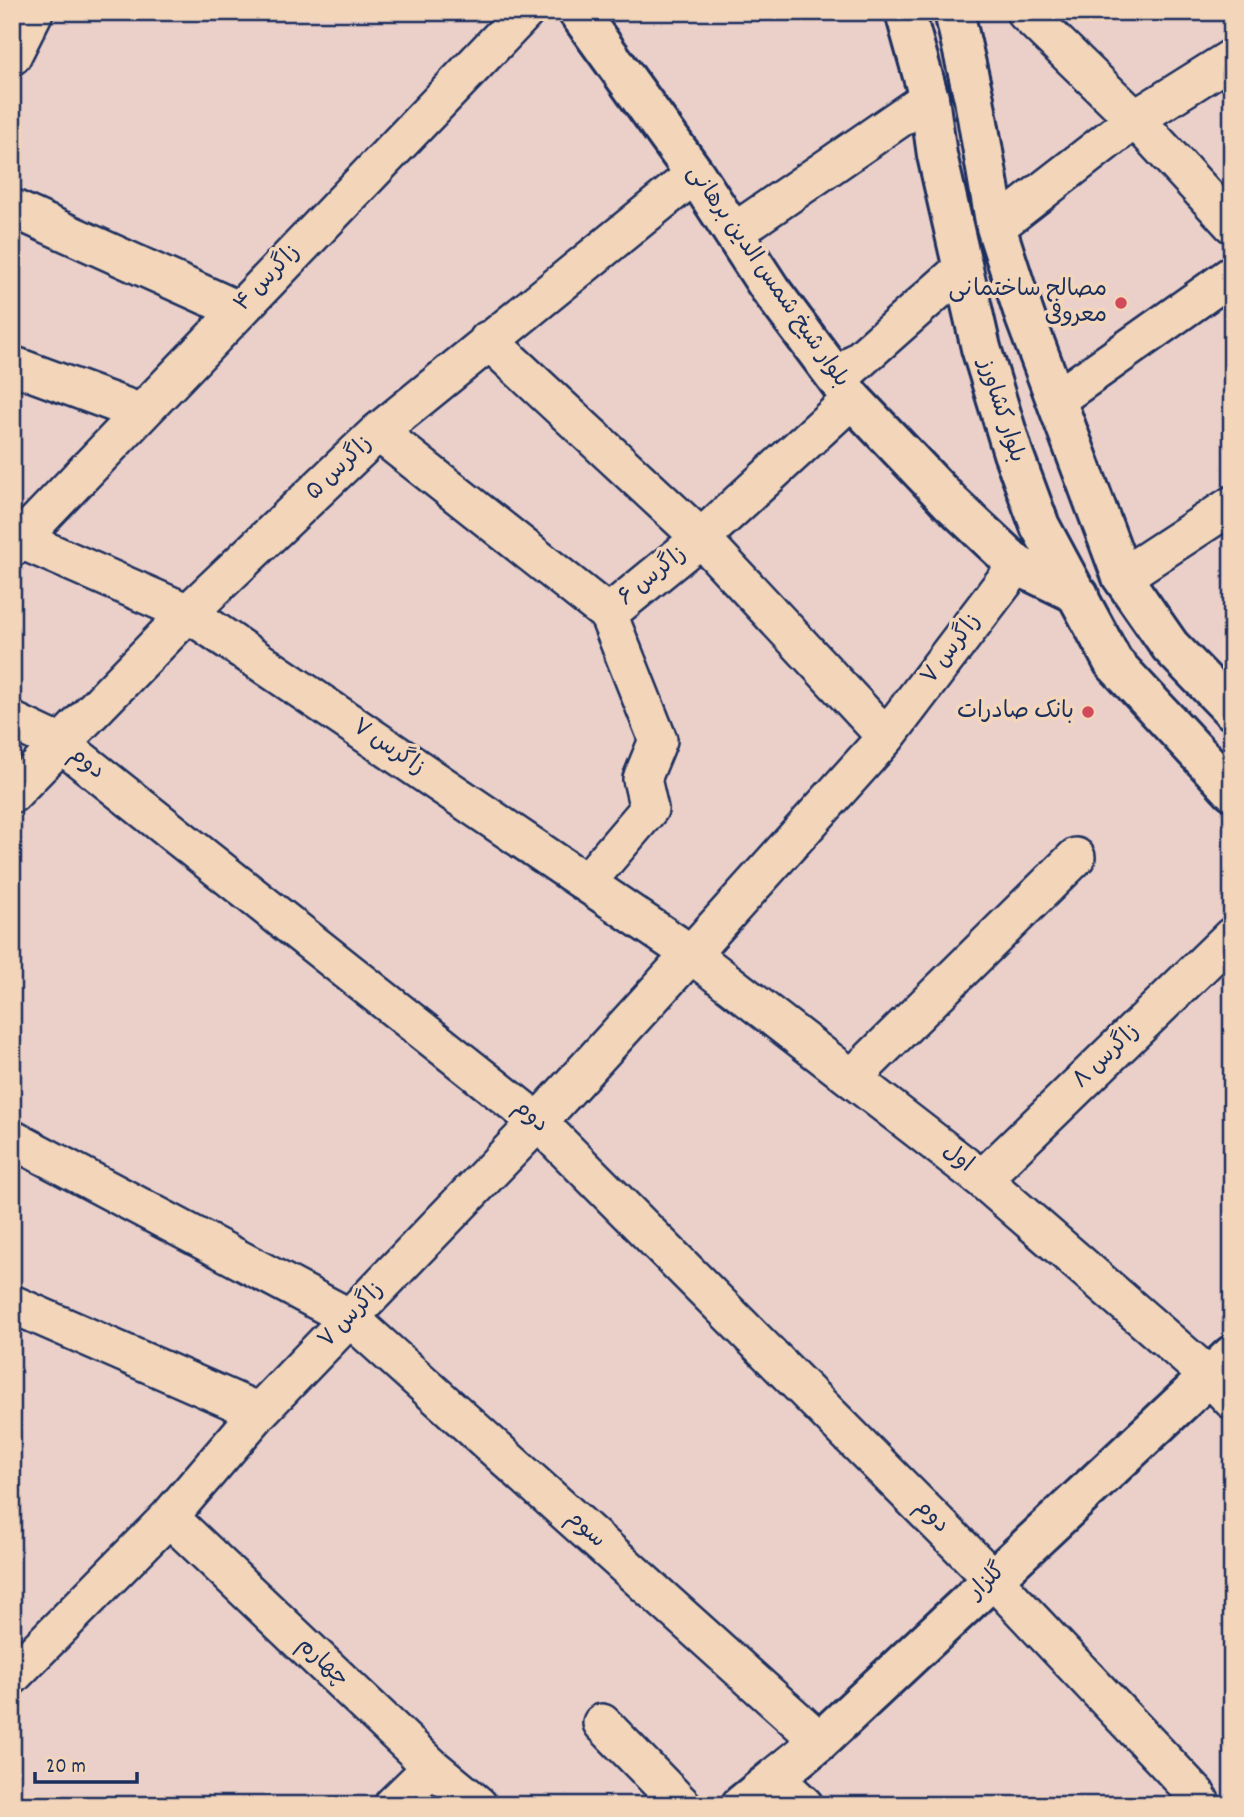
<svg xmlns="http://www.w3.org/2000/svg" width="1244" height="1817" viewBox="0 0 1244 1817" font-family="Dekko,'Playpen Sans Arabic',sans-serif">
  <style>
    .lines { fill: none; stroke-linecap: round; stroke-linejoin: round }
    .minor-casing { stroke: #1b2f5e; stroke-width: 42 }
    .tertiary-casing { stroke: #1b2f5e; stroke-width: 44 }
    .secondary-casing { stroke: #1b2f5e; stroke-width: 44 }
    .primary-casing { stroke: #1b2f5e; stroke-width: 44 }
    .minor { stroke: #f3d6b9; stroke-width: 37 }
    .tertiary { stroke: #f3d6b9; stroke-width: 38 }
    .secondary { stroke: #f3d6b9; stroke-width: 38 }
    .primary { stroke: #f3d6b9; stroke-width: 38 }
    .poi-dot { fill: #d1495b; stroke: #f3d6b9; stroke-width: 2.5 }
    .labels { text-anchor: middle; dominant-baseline: central; stroke-width: 7; stroke-linejoin: round; paint-order: stroke }
    .street-label { font-size: 23px; fill: #1b2f5e; stroke: #f3d6b9 }
    .poi-label { font-size: 23px; fill: #1b2f5e; stroke: #f3d6b9; text-anchor: end }
  </style>
  <rect width="100%" height="100%" fill="#ebd0ca"/>
  <filter id="ink" filterUnits="userSpaceOnUse"><feTurbulence type="fractalNoise" baseFrequency=".0143" numOctaves="2"/><feDisplacementMap in="SourceGraphic" scale="14" xChannelSelector="R" yChannelSelector="G"/><feConvolveMatrix kernelMatrix="1 2 1 2 8 2 1 2 1" color-interpolation-filters="sRGB"/></filter>
  <g filter="url(#ink)">
    <g class="lines">
      <defs>
        <path id="minor" d="M1025,12L1135,119L1232,224
          M12,56L34,12
          M12,208L238,310
          M996,227L1135,119L1232,58
          M733,233L929,98
          M488,340L701,538L886,737
          M12,365L139,412
          M838,379L963,268
          M1057,399L1232,275
          M378,432L608,614L701,538L852,399
          M12,536L188,613L691,954L982,1179L1211,1378L1232,1400
          M12,548L525,12
          M1122,577L1232,505
          M12,721L61,744L538,1122L992,1578L1196,1794L1202,1805
          M12,794L188,613L378,432L695,174
          M586,883L649,809L642,779L658,740L608,614
          M853,1077L1076,857
          M12,1139L350,1318L820,1741
          M982,1179L1232,936
          M12,1304L259,1412
          M169,1517L432,1767L478,1805
          M12,1676L169,1517L259,1412L538,1122L691,954L886,737L1017,565
          M602,1723L682,1805
          M776,1779L804,1805
          M393,1805L432,1767"/>
        <path id="tertiary" d="M741,1805L820,1741L1232,1355"/>
        <path id="secondary" d="M578,12L695,174L770,289L852,399L950,502L1017,565L1079,595"/>
        <path id="primary" d="M905,12L929,98L937,155L981,348L1013,453L1040,526L1113,662L1232,790
          M954,12L974,99L996,227L1025,317L1122,577L1170,646L1232,710"/>
      </defs>
      <use href="#minor" class="minor-casing"/>
      <use href="#tertiary" class="tertiary-casing"/>
      <use href="#secondary" class="secondary-casing"/>
      <use href="#primary" class="primary-casing"/>
      <use href="#minor" class="minor"/>
      <use href="#tertiary" class="tertiary"/>
      <use href="#secondary" class="secondary"/>
      <use href="#primary" class="primary"/>
    </g>
  </g>
  <g class="poi-dot">
    <circle cx="1121" cy="303" r="7"/>
    <circle cx="1088" cy="712" r="7"/>
  </g>
  <g class="labels">
    <g class="street-label">
      <text transform="translate(767 277) rotate(55)">بلوار شیخ شمس الدین برهانی</text>
      <text transform="translate(268 279) rotate(-46)">۴ زاگرس</text>
      <text transform="translate(1000 411) rotate(72)">بلوار کشاورز</text>
      <text transform="translate(340 469) rotate(-44)">زاگرس ۵</text>
      <text transform="translate(653 577) rotate(-39)">زاگرس ۶</text>
      <text transform="translate(952 650) rotate(-53)">زاگرس ۷</text>
      <text transform="translate(388 748) rotate(34)">زاگرس ۷</text>
      <text transform="translate(86 764) rotate(38)">دوم</text>
      <text transform="translate(1107 1057) rotate(-44)">زاگرس ۸</text>
      <text transform="translate(530 1117) rotate(41)">دوم</text>
      <text transform="translate(957 1159) rotate(38)">اول</text>
      <text transform="translate(352 1316) rotate(-46)">زاگرس ۷</text>
      <text transform="translate(931 1517) rotate(45)">دوم</text>
      <text transform="translate(585 1530) rotate(42)">سوم</text>
      <text transform="translate(988 1582) rotate(-43)">گلزار</text>
      <text transform="translate(322 1663) rotate(43)">چهارم</text>
    </g>
    <g class="poi-label">
      <text x="1107" y="290">مصالح ساختمانی<tspan x="1107" dy="26">معروفی</tspan></text>
      <text x="1074" y="712">بانک صادرات</text>
    </g>
  </g>
  <rect width="1244" height="1817" fill="none" stroke="#f3d6b9" stroke-width="42"/>
  <rect x="21" y="21" width="1202" height="1775" fill="none" stroke="#1b2f5e" stroke-width="2.5" filter="url(#ink)"/>
  <path d="M35 1772v10h102v-10" fill="none" stroke="#1b2f5e" stroke-width="3.5"/>
  <text x="46" y="1772" font-size="21" fill="#1b2f5e" stroke="#f3d6b9" stroke-width="5" paint-order="stroke">20 m</text>
</svg>
